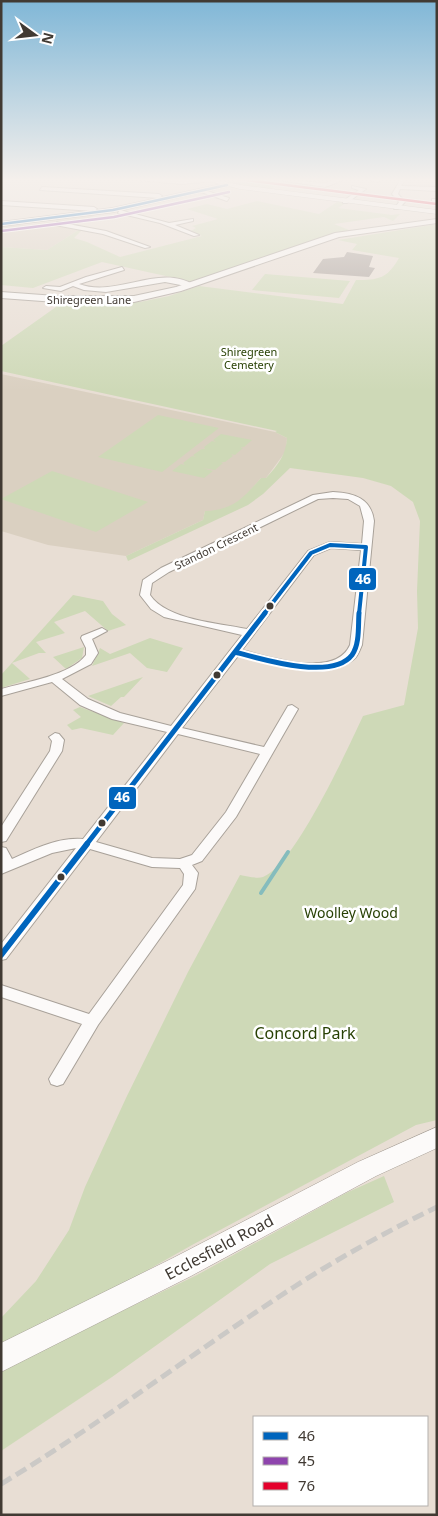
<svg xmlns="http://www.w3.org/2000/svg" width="438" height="1516" viewBox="0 0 438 1516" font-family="'Noto Sans',sans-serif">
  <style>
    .education { fill: #dad0c1 }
    .green { fill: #ced9b7 }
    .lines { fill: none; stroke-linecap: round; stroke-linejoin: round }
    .stream { stroke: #85bcbd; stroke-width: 4 }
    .building { fill: #a89f99 }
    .minor-casing { stroke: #a8a199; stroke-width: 2 }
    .tertiary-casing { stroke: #a8a199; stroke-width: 2 }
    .secondary-casing { stroke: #a8a199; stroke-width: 1 }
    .minor { fill: #fcfaf9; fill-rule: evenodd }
    .tertiary { fill: #fcfaf9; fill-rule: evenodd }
    .secondary { fill: #fcfaf9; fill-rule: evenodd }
    .rail { stroke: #cbc9c6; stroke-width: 5; stroke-dasharray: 12 5.5; stroke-linecap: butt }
    .bus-1-far3-casing { stroke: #fff; stroke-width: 4.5 }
    .bus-1-far2-casing { stroke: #fff; stroke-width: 7 }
    .bus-1-far1-casing { stroke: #fff; stroke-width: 9 }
    .bus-1-casing { stroke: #fff; stroke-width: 10 }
    .bus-2-casing { stroke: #fff; stroke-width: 4.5 }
    .bus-3-casing { stroke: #fff; stroke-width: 4.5 }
    .bus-1-far3 { stroke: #0065bd; stroke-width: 2.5 }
    .bus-1-far2 { stroke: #0065bd; stroke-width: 4 }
    .bus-1-far1 { stroke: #0065bd; stroke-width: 5 }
    .bus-1 { stroke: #0065bd; stroke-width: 6 }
    .bus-2 { stroke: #8e44ad; stroke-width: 2.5 }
    .bus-3 { stroke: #e4002b; stroke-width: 2.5 }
    .bus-dot { fill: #413a33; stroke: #fff; stroke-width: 2 }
    .labels { text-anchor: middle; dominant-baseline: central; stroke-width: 5; stroke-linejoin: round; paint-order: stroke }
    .far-street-label { font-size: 11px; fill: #413a33; stroke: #fff }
    .far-park-label { font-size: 11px; fill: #284104; stroke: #fff }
    .park-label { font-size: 14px; fill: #284104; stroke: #fff }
    .near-park-label { font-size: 16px; fill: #284104; stroke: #fff }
    .near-street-label { font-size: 16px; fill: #413a33; stroke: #fff }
    .line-badge { stroke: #fff; stroke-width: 2 }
    .badge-label { font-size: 14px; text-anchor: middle; font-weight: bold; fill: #fff }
  </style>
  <rect width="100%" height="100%" fill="#e8ded4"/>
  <path class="education" d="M95,215L74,227L80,229L47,250L1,247V225H27Z
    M1,374L275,432L287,438L286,451L266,478H261L242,500L221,511H205L203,520L126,556L48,545L1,531Z"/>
  <path class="green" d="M226,179L284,182L269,189L233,185Z
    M257,201L319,214L337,202L346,203L338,208L392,215L400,214L393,221L384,217L334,224L349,230L193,282L102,262L33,288L1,285V247L47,250L80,229H83L74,238L87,242L120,257L202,236L191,231L196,228L192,226L218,219L187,209L207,204L227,209Z
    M437,224V1120L416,1125L192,1245L91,1302L1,1349V1318L36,1281L69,1230L85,1187L126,1098L188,972L240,875C247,876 257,879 263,877C295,865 347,750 363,716L404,705L418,628L417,591L420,521L413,502L391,486L363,478L290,468L263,494L248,505L128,561L126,556L203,520L205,511C234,510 243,498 261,478H266C278,465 286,455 287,438L275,432L277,431L1,371V346L63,302H140L169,296L199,286L343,304L356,280C378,280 387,279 399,258L352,250L357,244L338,240Z
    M265,274L350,281L339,298L252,290Z
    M158,415L219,428L162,472L98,457Z
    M221,434L252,440L244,447H240L243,448L235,455L231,454L233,456L225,462H221L223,463L215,470L202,468L213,471L204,478L172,471L181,464L185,465L183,463L192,456L196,457L193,455L202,449H205L204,447L212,441L216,442L213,440Z
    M52,471L148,502L96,532L1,499Z
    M73,595L103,601L112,614L126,625L108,631L85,611L54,622L65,633L36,642L46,653H39L12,663L30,679L1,688V675Z
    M150,638L183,648L167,672L147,668L130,653L92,666L100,648L110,654Z
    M84,647L82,658L66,669L53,657Z
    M143,677L124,697H121L111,706L88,696Z
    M80,707L124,723L113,735L81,728L72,730L67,725L81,717L73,710Z
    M384,1176L394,1202L270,1264L112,1377L1,1451V1369L197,1275L346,1193Z"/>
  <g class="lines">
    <path class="stream" d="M261,893L288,852"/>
  </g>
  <path class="building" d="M347,252L373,256L369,267L375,268L369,277L313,273L323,259L344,257Z"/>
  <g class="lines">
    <defs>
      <path id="minor" d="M126,179H209L212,181L182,184Z
        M271,179L325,183L338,179H346L325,187Z
        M363,179H380L381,180L378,182Z
        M401,179L404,181L401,186L437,187V191L400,189L398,194L405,202L398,209H394L399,202L392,194Z
        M227,183L229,186L207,191L229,198L227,201L201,192L113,212L1,226V222L113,208Z
        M352,186L366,189L347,203H343V201L359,190L352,188Z
        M42,187L159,194L162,196L159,198L40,190Z
        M432,199H437V203L432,201Z
        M1,201L94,207L97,209L94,211L1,205Z
        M120,210L169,223L193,219V221L175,225L199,235L194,236L160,223L118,213Z
        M57,222L106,231L150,247L145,248L103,234L55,225Z
        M122,267L124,270L79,284C116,298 160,263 194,285L191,287L165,282L106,292L84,290L73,286L61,291L43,288L46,286L60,287L86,277Z
        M333,492C354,493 371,498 374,521L362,645C360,649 358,656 354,659C326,683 269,663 238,656L182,728L264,747L288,706L292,705L298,709L236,817L202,861L192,865L198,873L195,889L98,1025L63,1084L57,1086L51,1084L49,1079L82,1024L1,997V985L89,1014L183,885L184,874L180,868L152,867L90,849L6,959L1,960V944L76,848L52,853L1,874V847L6,848L12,859C34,849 58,837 83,839L167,732L112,719L80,705L52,682L1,696V689C26,682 71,675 86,655V648L81,638L82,636L102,628L107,631L92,639L98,653L91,664L62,679L88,699L120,713L171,726L242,635L164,617L151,609L140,595L143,580L161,568L313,495ZM333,498L348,499L360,506L364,521L362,544L330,542L308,551L247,629C218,623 167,620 150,595L152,583L169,572L318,499ZM331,548L361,550L350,645C335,679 270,657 242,650L314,555ZM178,734L260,754L226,812L192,855L180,859L152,858L96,842Z
        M55,733L59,734L64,740L62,751L6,841L1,842V827L50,751L52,741L49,737Z"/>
      <path id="tertiary" d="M437,219V223L339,237L181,291L134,302H56L1,298V292L56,296H134L176,287L335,233Z"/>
      <path id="secondary" d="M200,179H213L240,185L437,210V214L240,189Z
        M437,1127V1148L376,1176L191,1276L1,1372V1343L173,1258L358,1162Z"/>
    </defs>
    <use href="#minor" class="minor-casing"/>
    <use href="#tertiary" class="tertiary-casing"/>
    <use href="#secondary" class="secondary-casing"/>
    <use href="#minor" class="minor"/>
    <use href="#tertiary" class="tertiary"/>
    <use href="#secondary" class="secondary"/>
    <path class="rail" d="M1,1484C102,1423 195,1351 294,1287C340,1257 388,1231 437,1207"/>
    <defs>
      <path id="bus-1-far3" d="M1,224L113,210L227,185"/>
      <path id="bus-1-far2" d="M264,614L311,553L330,545L366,547L359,614"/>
      <path id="bus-1-far1" d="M235,652C261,659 332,681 352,655C360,644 358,625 359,613
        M86,845L265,613"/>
      <path id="bus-1" d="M1,955L87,844"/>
      <path id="bus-2" d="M1,231L114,217L229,192"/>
      <path id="bus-3" d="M238,179L437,204"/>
    </defs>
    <use href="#bus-1-far3" class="bus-1-far3-casing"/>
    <use href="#bus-1-far2" class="bus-1-far2-casing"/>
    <use href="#bus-1-far1" class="bus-1-far1-casing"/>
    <use href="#bus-1" class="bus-1-casing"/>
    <use href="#bus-2" class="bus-2-casing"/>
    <use href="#bus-3" class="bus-3-casing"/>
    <use href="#bus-1-far3" class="bus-1-far3"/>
    <use href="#bus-1-far2" class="bus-1-far2"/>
    <use href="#bus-1-far1" class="bus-1-far1"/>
    <use href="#bus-1" class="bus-1"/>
    <use href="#bus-2" class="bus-2"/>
    <use href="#bus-3" class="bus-3"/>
  </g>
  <linearGradient id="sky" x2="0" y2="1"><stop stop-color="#80b7d7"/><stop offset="0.46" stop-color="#f5f0ec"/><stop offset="1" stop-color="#f5f0ec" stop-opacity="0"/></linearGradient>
  <rect width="438" height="391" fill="url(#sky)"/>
  <g class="bus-dot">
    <circle cx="270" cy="606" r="4.5"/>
    <circle cx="217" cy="675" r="4.5"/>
    <circle cx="102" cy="823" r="4.5"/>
    <circle cx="61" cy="877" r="4.5"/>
  </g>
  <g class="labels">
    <g class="far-street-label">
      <text x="89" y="299">Shiregreen Lane</text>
      <text transform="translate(216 546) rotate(-26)">Standon Crescent</text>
    </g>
    <g class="far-park-label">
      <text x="249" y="351">Shiregreen<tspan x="249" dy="13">Cemetery</tspan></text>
    </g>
    <g class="park-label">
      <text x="351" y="912">Woolley Wood</text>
    </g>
    <g class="near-park-label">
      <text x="305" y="1033">Concord Park</text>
    </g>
    <g class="near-street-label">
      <text transform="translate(219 1247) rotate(-28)">Ecclesfield Road</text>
    </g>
  </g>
  <g class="line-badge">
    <rect x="348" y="567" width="29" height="24" rx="5" fill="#0065bd"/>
    <rect x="108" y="786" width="29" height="24" rx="5" fill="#0065bd"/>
  </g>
  <g class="badge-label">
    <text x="363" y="584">46</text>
    <text x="122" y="802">46</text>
  </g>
  <rect width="438" height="1516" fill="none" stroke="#413a33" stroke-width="5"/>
  <rect x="253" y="1416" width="175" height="90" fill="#ffffff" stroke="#b3b0ad"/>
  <rect x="263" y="1432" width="25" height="8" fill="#0065bd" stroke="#b3b0ad"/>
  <text x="298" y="1441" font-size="15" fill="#413a33">46</text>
  <rect x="263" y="1457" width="25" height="8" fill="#8e44ad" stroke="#b3b0ad"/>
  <text x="298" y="1466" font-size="15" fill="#413a33">45</text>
  <rect x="263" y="1482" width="25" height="8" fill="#e4002b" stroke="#b3b0ad"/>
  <text x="298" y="1491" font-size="15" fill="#413a33">76</text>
  <g transform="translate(35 35) rotate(105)" stroke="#ffffff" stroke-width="4" paint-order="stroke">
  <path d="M0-4L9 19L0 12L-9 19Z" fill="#413a33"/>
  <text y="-8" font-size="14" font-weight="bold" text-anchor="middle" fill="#413a33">N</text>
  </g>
</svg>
